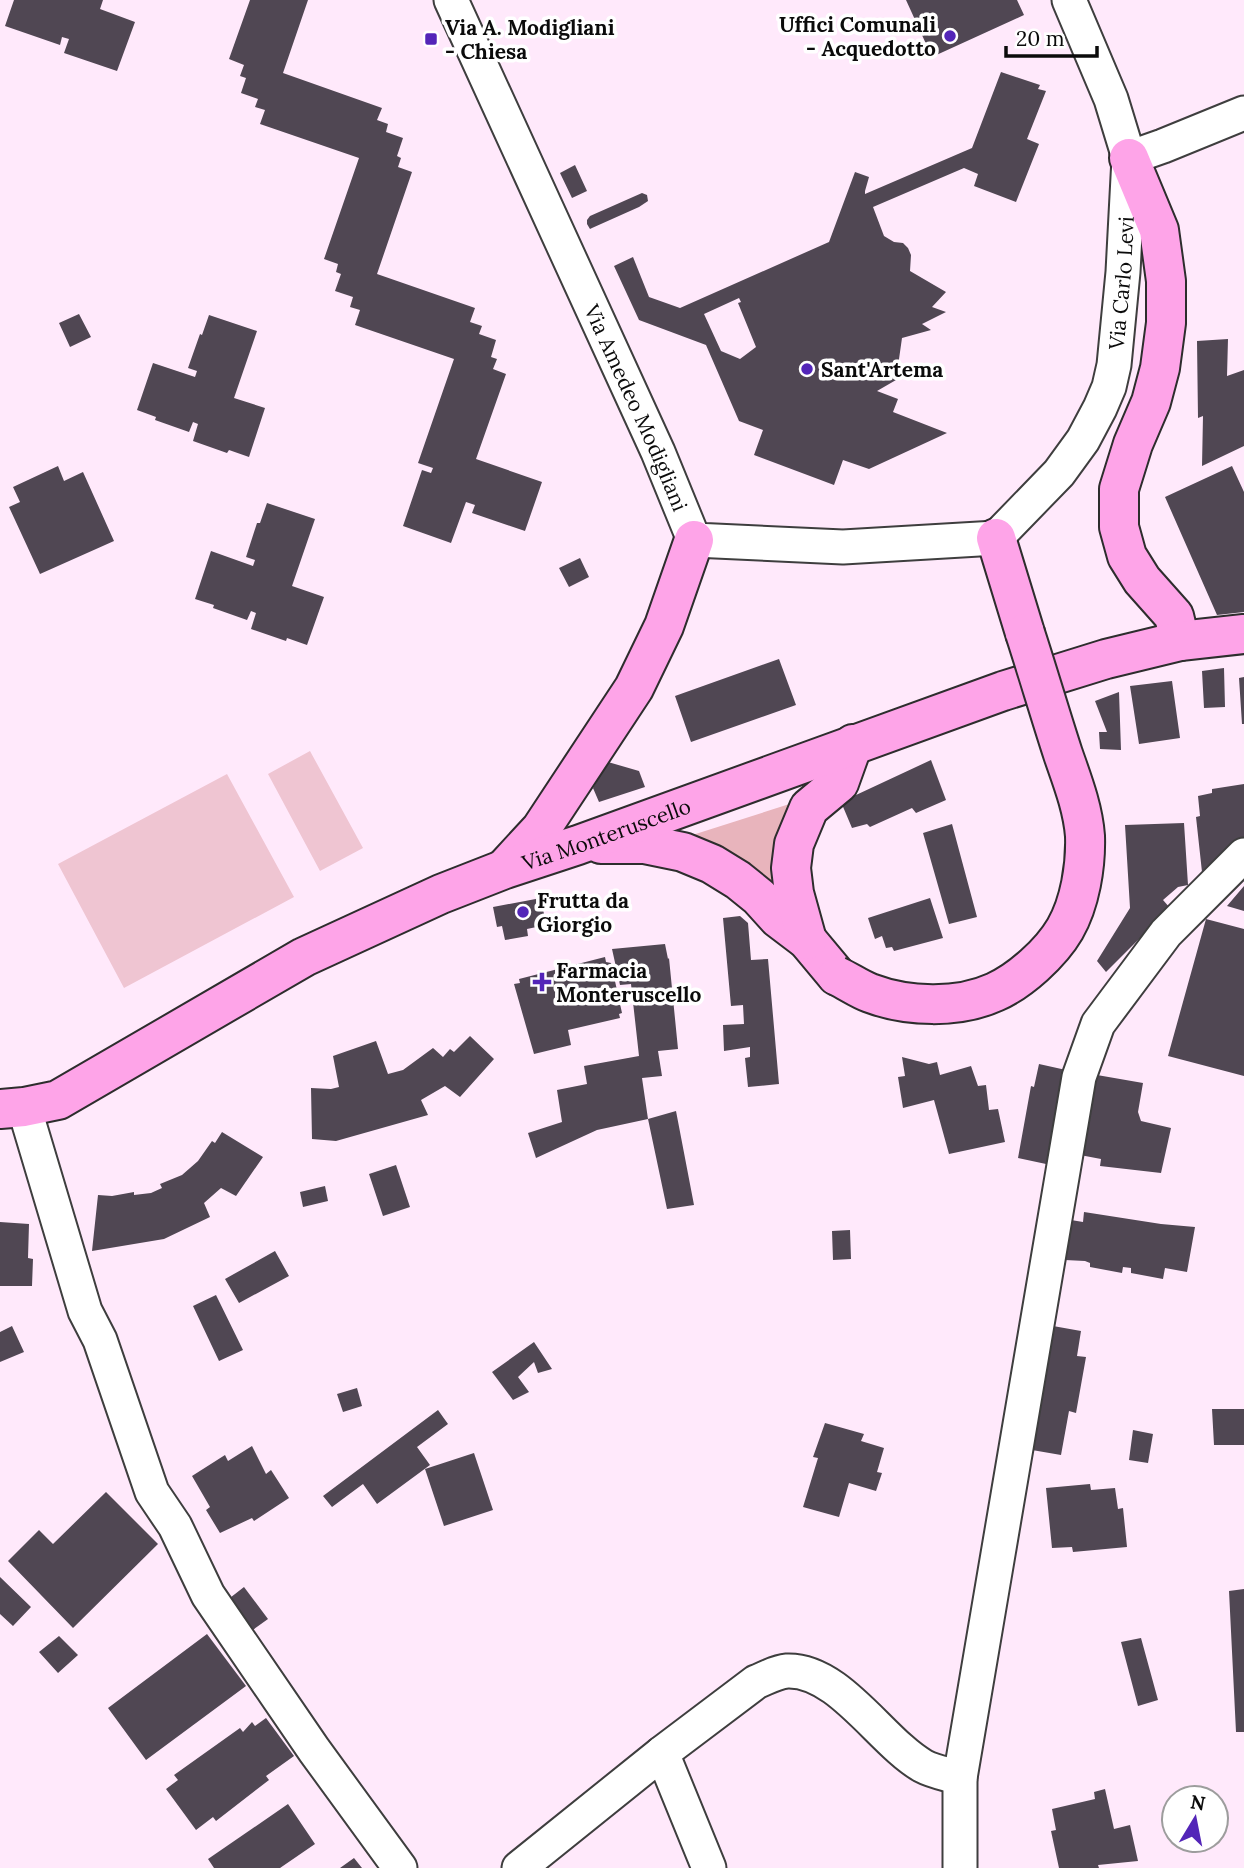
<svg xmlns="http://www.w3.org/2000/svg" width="1244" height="1868" viewBox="0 0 1244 1868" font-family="Lora,serif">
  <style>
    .green { fill: #e8b4bc }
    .pitch { fill: #efc5d2 }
    .building { fill: #504753; fill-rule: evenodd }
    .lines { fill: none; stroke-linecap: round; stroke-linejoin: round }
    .street-casing { stroke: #3e3e3e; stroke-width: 37 }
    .secondary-casing { stroke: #2d2d2d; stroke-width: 42 }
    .street { stroke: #fff; stroke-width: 33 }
    .secondary { stroke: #fea4e8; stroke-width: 38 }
    .secondary-bridge-casing { stroke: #2d2d2d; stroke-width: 42; stroke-linecap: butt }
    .secondary-bridge { stroke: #fea4e8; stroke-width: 38 }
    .poi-dot { fill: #5325b8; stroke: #fff; stroke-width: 2.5 }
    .labels { text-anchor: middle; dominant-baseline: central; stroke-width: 7; stroke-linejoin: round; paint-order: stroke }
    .poi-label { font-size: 21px; font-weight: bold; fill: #0b0b0b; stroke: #fff; text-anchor: start }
    .street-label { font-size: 21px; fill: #0b0b0b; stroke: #fff }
  </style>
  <rect width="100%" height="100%" fill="#ffe9fb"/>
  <path class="green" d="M802,800L785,903L683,838Z"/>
  <path class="pitch" d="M310,751L363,848L320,871L268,774Z
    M227,774L294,897L124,988L58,864Z"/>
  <path class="building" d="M14,0H103L100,9L135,22L117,71L64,53L69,39L62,37L60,45L5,26Z
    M250,0H308L283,73L382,108L377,120L388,124L386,132L403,138L397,156L401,158L398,167L412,172L377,274L475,308L470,322L482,326L479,334L496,340L491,357L497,359L493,369L506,374L476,459L542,482L525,531L472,513L475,505L466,502L451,543L403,526L422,470L431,473L433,468L418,463L454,359L355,325L360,310L350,307L353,297L335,291L341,274L336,272L338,264L324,259L359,158L260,124L265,110L255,107L258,99L241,93L246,78L240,76L244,65L229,59Z
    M906,0H1017L1024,15L932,57Z
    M1001,72L1040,85L1038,89L1046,91L1027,139L1039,144L1016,202L974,186L978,174L964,168L873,207L884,236L894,242L903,243L908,248L911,255L910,271L946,292L932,307L946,312L922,324L931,330L902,338L896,380L877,391L898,399L893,412L947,433L869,469L843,460L834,485L754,455L763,430L739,421L706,345L639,320L614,266L633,257L649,297L680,308L829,242L855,172L869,177L865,191V194L972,148ZM739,298L741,302L738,303L756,347L740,359L721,351L704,314Z
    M575,165L587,191L572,198L560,173Z
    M642,193L647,195L648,201L639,207L592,228L590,229L587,224V220L590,216Z
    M79,314L91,337L70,347L59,323Z
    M209,315L257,331L234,398L265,408L249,457L229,450L227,453L193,441L198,424L193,422L189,432L155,420L156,417L137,410L153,363L195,377L197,371L188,368L200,334L202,335Z
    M1228,339L1227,376L1244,370V446L1202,466L1203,416L1198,418L1197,341Z
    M58,466L64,481L83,472L114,541L40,574L9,507L20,502L13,487Z
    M1232,466L1244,492V612L1217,615L1165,497Z
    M267,503L315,519L292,586L324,597L307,645L287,638L286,641L251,629L256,613L251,611L247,620L213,608L214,605L195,599L211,551L253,566L255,560L246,557L257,523H260Z
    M580,558L589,577L569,587L559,568Z
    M779,659L796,705L691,742L675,696Z
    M1224,668L1225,707L1204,708L1202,671Z
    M1244,677V724H1242L1239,678Z
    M1172,681L1180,738L1139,744L1130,686Z
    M1119,692L1121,750L1100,749L1099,732H1107L1095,701Z
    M931,760L946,800L916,813L912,808L870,827L867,824L852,828L841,802Z
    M608,762L639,771L645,787L599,802L593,788Z
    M1244,784V839L1237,847L1202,872L1196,817L1200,816L1198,796L1212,793V789Z
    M1184,823L1188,885L1178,887L1163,900L1170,908L1106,972L1097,961L1130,908L1125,825Z
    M952,824L977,917L949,924L923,833Z
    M1244,886V911L1227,906Z
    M541,898L546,925L527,929L528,936L505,940L502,926L497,927L493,907Z
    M930,898L943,938L894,951L892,947L886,948L882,936L875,939L868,918Z
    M740,916L748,923L751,960L768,959L779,1084L748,1087L745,1058L750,1057V1047L724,1051L723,1025L744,1024L743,1005L731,1006L723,918Z
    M1206,919L1244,929V1076L1168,1056Z
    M665,944L668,959L669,958L678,1049L658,1051L662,1076L642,1078L648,1119L597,1130L536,1158L528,1133L562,1122L557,1090L587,1084L584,1066L639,1056L631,984L620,985L612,949Z
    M605,957L606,962L611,963L622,1013L619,1014L620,1018L568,1030L571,1045L534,1054L514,984L520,983L519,979Z
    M470,1036L494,1059L460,1097L445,1086L421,1100L428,1115L336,1141L312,1139L311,1088L331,1089L339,1087L333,1056L376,1041L388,1074L403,1070L433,1048L443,1057L450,1049L454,1052Z
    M902,1057L929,1064L937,1062L940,1075L971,1066L978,1086L986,1085L989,1110L998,1109L1005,1142L949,1154L934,1100L903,1108L898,1077L905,1076Z
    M1039,1064L1066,1070L1046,1164L1018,1158L1031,1086L1034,1087Z
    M1097,1075L1143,1083L1138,1112L1141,1121L1171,1128L1161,1173L1100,1166L1101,1159L1080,1155Z
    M676,1111L694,1205L667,1209L648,1119Z
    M222,1132L263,1157L236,1196L221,1188L204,1203L210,1217L164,1239L92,1251L98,1195L112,1196L134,1192V1195L151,1193L162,1188L160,1184L182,1175L198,1161L212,1141L215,1143Z
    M396,1165L410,1207L383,1216L369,1174Z
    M325,1186L328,1201L303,1207L300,1192Z
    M1084,1212L1161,1224L1195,1227L1187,1272L1165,1268L1163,1279L1131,1273V1268L1123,1267L1122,1273L1090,1267V1263L1085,1261L1065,1260L1071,1220L1083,1222Z
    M0,1222L29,1224L28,1258L33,1259L32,1286H0Z
    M850,1230L851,1259L833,1260L832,1231Z
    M275,1251L289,1276L239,1303L225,1279Z
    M216,1295L243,1350L219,1361L193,1306Z
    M12,1326L24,1352L0,1362V1332Z
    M1053,1326L1081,1331L1077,1356L1086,1357L1076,1413L1069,1411L1061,1455L1032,1450Z
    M534,1342L552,1369L538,1373L534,1362L518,1377L529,1392L513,1400L492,1372Z
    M357,1388L362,1406L343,1412L337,1394Z
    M1212,1409H1244V1445H1214Z
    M438,1410L448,1424L417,1447L430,1465L377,1504L363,1484L332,1507L323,1496Z
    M825,1423L864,1434L861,1441L884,1448L877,1472L882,1473L876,1491L849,1483L839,1517L803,1507L818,1458L813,1457Z
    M1133,1430L1153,1434L1148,1463L1129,1460Z
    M252,1446L266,1474L271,1470L289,1498L254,1521L252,1518L220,1533L206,1510L210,1507L192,1476L225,1455L228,1461Z
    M474,1453L493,1510L444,1526L425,1469Z
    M1090,1484L1091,1490L1115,1488L1118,1509L1123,1508L1127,1547L1073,1552L1072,1547L1052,1548L1046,1488Z
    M106,1492L158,1544L73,1628L8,1561L39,1530L53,1544Z
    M0,1577L31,1607L13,1626L0,1614Z
    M244,1587L268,1619L250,1632L226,1601Z
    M1244,1589V1732H1236L1229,1591Z
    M207,1634L246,1686L146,1760L108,1708Z
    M59,1636L78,1655L58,1673L39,1652Z
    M1141,1638L1158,1700L1138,1706L1121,1642Z
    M266,1718L294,1756L266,1776L269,1780L216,1821L213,1817L196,1830L166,1789L178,1780L174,1775L240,1728L243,1732L252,1722L255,1726Z
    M1105,1789L1114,1829L1130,1825L1138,1861L1098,1865L1099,1868H1059L1051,1831L1056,1830L1052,1809L1095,1799L1094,1792Z
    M288,1804L315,1844L280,1868H214L208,1859Z
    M354,1858L362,1868H340Z"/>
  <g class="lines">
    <defs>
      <g id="street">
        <path id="s1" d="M451,0L658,452L694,540L843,547L996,538L1059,473L1083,440L1100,408L1109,387L1114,365L1123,272L1129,158L1111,99L1069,0"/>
        <path d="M1129,158L1163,146L1244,113"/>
        <path d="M24,1107L85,1311L100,1340L152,1492L175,1526L208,1595L314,1750L400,1868"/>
        <path d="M662,1753L709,1868"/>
        <path d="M519,1868L662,1753L756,1682C766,1678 776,1672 787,1671C839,1669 881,1742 923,1766C934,1772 948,1774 960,1778"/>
        <path d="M960,1868V1778L1079,1077L1098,1024L1166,933L1244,855"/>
      </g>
      <g id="secondary">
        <path d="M1129,158L1159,230L1166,281V323L1160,368L1151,402L1133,444L1119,489V527L1127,556L1142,580L1174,616L1180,641"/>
        <path d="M996,538L1025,633"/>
        <path d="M601,844H644L683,852L712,864L738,880L759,897L778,918L807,940L837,976"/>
        <path d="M506,867L541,829L634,688L664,626L694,540"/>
        <path d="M807,940L794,893L791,868L794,844L809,808L839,783L853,744"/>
        <path id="s2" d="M0,1109L24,1107L58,1100L304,957L441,894L505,869L578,845L1003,691L1106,659L1180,641L1244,634"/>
      </g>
    </defs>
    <use href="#street" class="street-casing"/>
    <use href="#secondary" class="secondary-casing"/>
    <use href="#street" class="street"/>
    <use href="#secondary" class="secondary"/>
    <defs>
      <path id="secondary-bridge" d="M837,976C848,981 859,989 870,993C907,1007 958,1009 995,992C1020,981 1051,953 1065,929C1080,903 1086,866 1085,836C1083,808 1072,780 1063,754C1050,714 1038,673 1025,633"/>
    </defs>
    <use href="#secondary-bridge" class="secondary-bridge-casing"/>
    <use href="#secondary-bridge" class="secondary-bridge"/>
  </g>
  <g class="poi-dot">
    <circle cx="950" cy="36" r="7"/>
    <rect x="424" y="32" width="14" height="14" rx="3.5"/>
    <circle cx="807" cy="369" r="7"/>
    <circle cx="523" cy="912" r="7"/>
    <path d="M538.5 971.5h7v7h7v7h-7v7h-7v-7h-7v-7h7z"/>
  </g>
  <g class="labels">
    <g class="poi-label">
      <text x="936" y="24" text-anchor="end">Uffici Comunali<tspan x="936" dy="24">- Acquedotto</tspan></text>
      <text x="445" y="27">Via A. Modigliani<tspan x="445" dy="24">- Chiesa</tspan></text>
      <text x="821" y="369">Sant'Artema</text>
      <text x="537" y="900">Frutta da<tspan x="537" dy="24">Giorgio</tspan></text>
      <text x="556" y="970">Farmacia<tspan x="556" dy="24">Monteruscello</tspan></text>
    </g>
    <g class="street-label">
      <text stroke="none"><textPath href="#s1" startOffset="1190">Via Carlo Levi</textPath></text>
      <text stroke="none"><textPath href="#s1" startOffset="448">Via Amedeo Modigliani</textPath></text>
      <text stroke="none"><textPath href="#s2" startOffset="670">Via Monteruscello</textPath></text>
    </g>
  </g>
  <g transform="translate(1195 1819) rotate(10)"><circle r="33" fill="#ffffff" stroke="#9d9d9d" stroke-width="2"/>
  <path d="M0-5L12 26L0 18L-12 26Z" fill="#5325b8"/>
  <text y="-10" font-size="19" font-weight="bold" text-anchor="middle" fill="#0b0b0b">N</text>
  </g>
  <path d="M1006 46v10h91v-10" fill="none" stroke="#0b0b0b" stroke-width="3.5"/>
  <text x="1016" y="46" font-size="21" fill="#0b0b0b" stroke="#ffffff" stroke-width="5" paint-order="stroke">20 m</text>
</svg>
